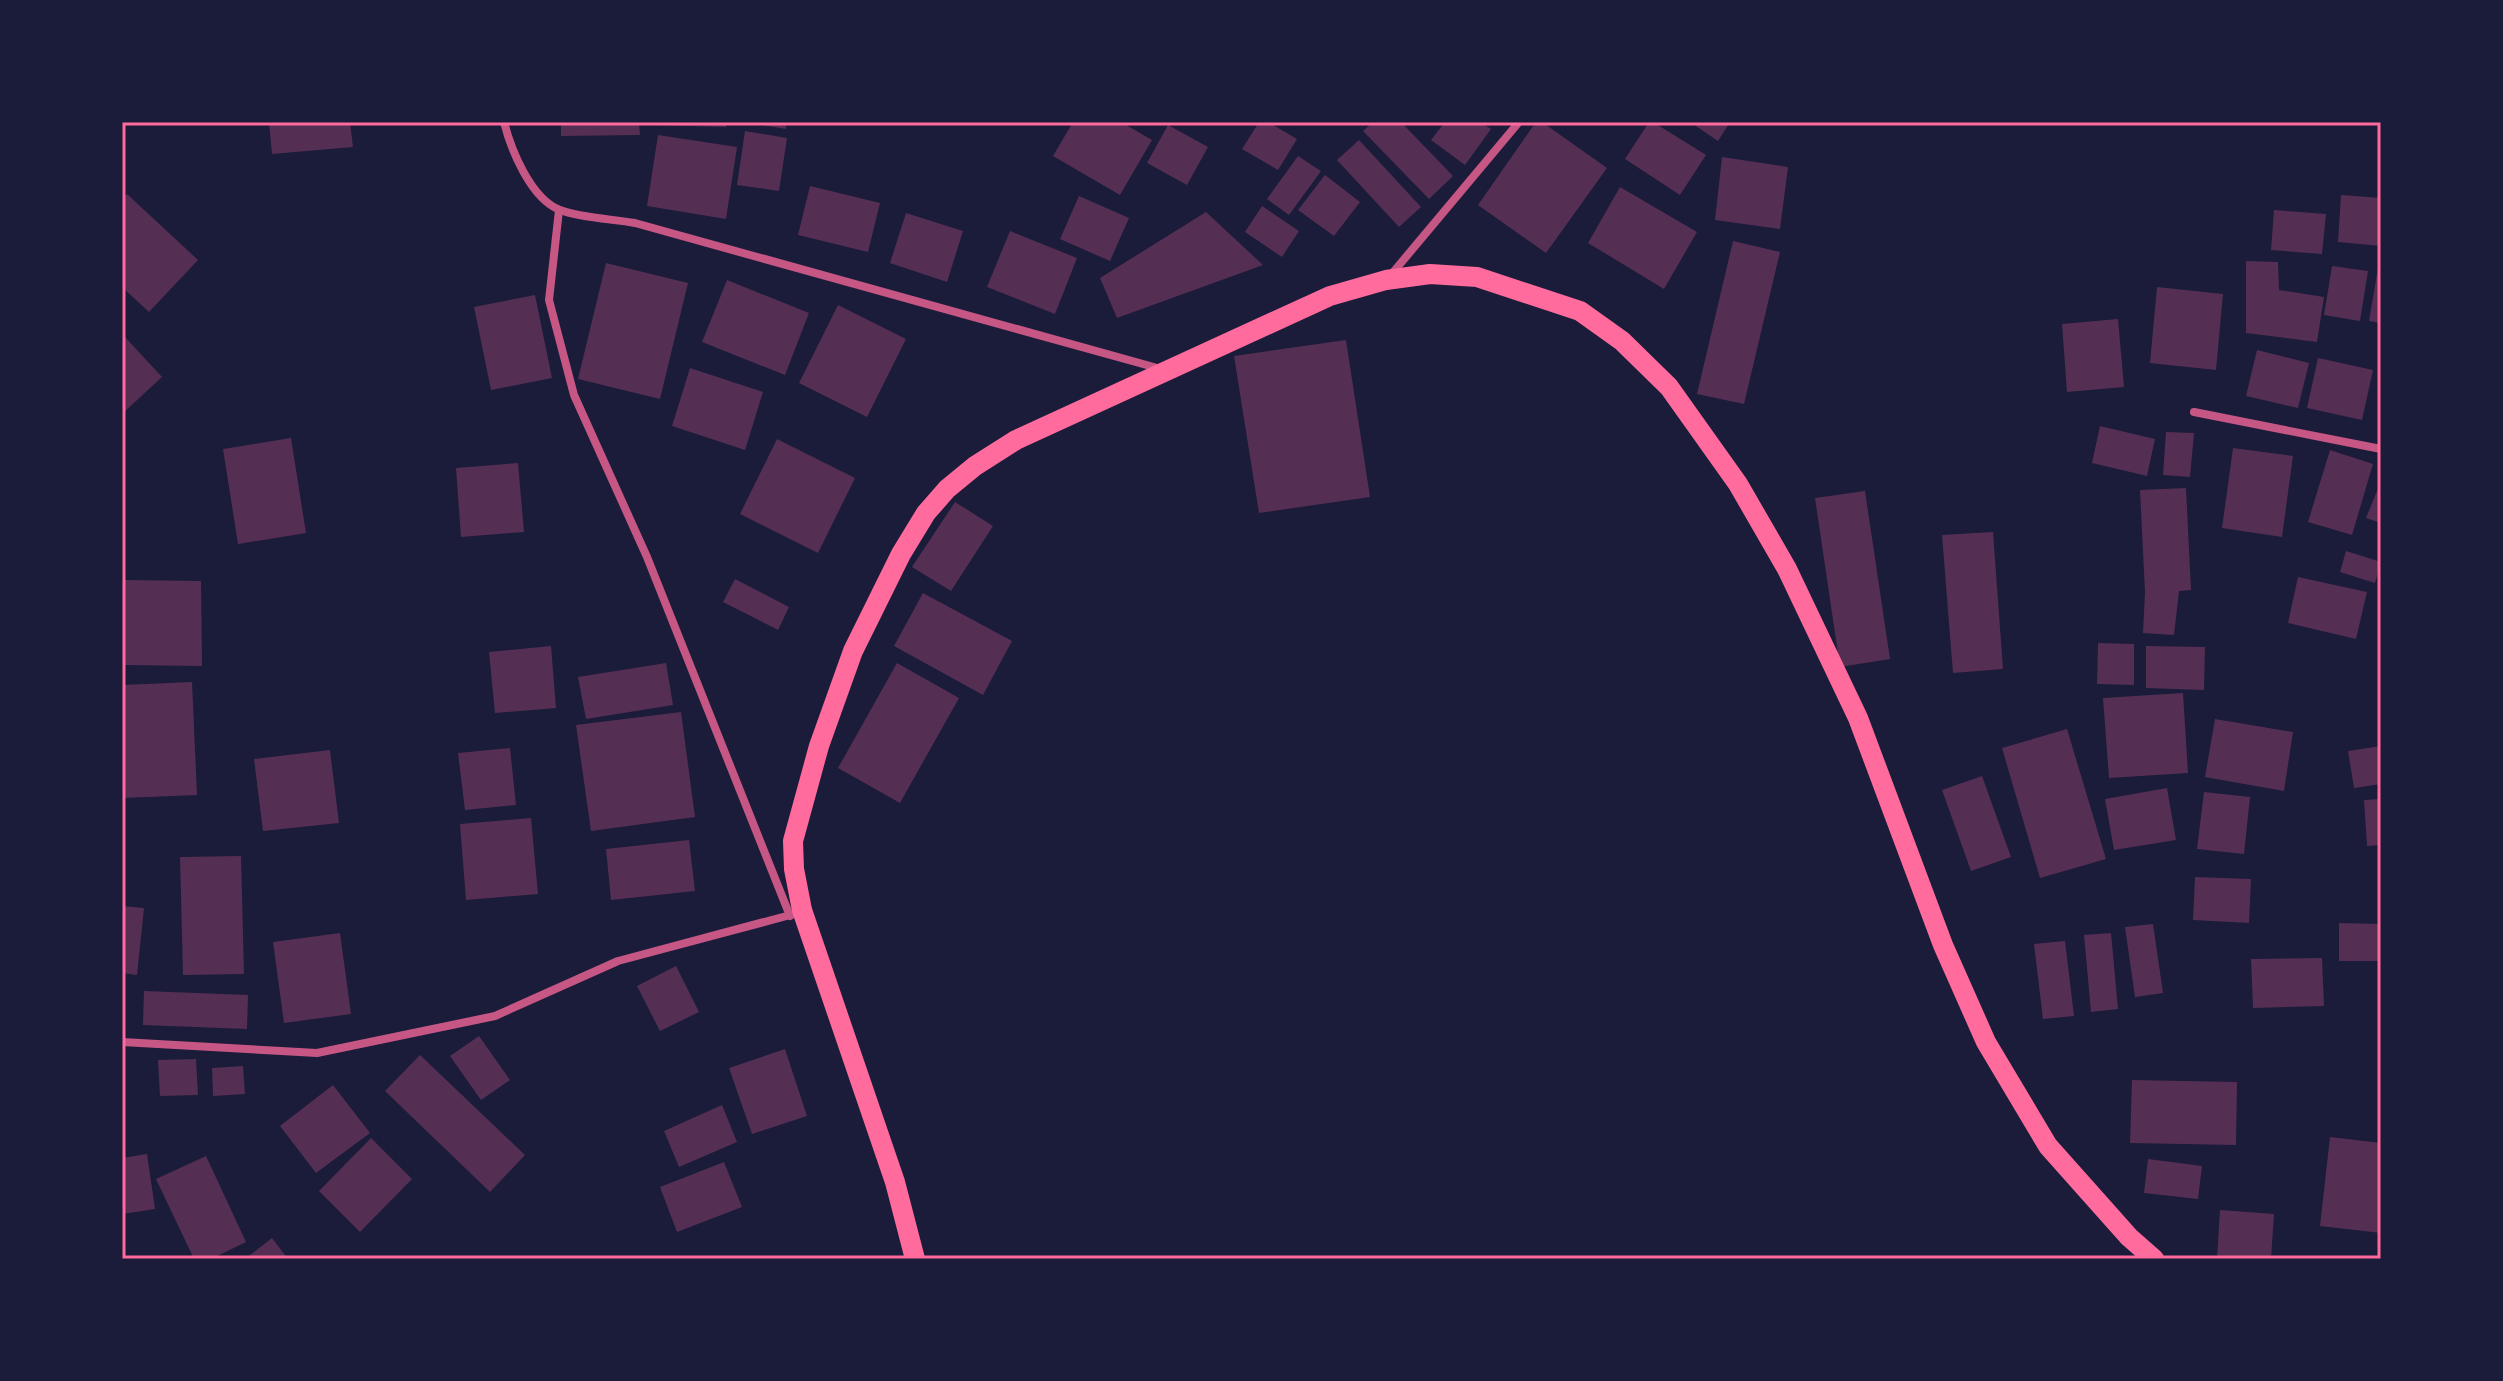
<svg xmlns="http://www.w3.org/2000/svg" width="2503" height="1381" viewBox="0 0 2503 1381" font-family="'Asap Condensed',sans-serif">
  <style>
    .building { fill: #542f53 }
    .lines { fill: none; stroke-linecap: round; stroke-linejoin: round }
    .minor { stroke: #c65784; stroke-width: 8 }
    .primary { stroke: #ff6b9d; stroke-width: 20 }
    .neatline { fill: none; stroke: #ff6b9d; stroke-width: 3 }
  </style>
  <rect width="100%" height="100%" fill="#1b1b3a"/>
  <path class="building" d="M269,122H350L353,147L272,154Z
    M561,122H639L640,135L561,136Z
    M654,122H726V127L654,125Z
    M744,122H786V129Z
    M1073,122H1121L1152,140L1120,195L1053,156Z
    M1259,122H1268L1297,139L1278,170L1242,149Z
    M1373,122H1401L1453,176L1429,199L1363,131Z
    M1445,122H1480L1491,129L1465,165L1431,140Z
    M1536,122H1542L1607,168L1546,253L1478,205Z
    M1649,122H1653L1706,155L1680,195L1625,159Z
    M1690,122H1730L1718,141Z
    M1168,125L1208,147L1187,185L1147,163Z
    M745,131L787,138L779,191L737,185Z
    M658,135L737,147L726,219L647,206Z
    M1359,140L1421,207L1399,227L1337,160Z
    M1298,156L1321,171L1289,215L1267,199Z
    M1722,157L1788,167L1780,229L1715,220Z
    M1325,175L1360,202L1334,236L1298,210Z
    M810,186L880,203L868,252L798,235Z
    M1620,187L1697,232L1664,289L1588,243Z
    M127,194L198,260L149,312L122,287V199Z
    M2341,195L2381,198V246L2338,242Z
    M1079,196L1129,218L1110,261L1060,239Z
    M1262,206L1299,231L1282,257L1245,232Z
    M2274,210L2326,214L2322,254L2271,250Z
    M1206,212L1263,265L1117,318L1100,278Z
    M906,213L963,231L947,282L890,263Z
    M1010,231L1077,258L1055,314L987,287Z
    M1733,241L1780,252L1744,404L1697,394Z
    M2246,261L2278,262L2279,290L2324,297L2317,342L2246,333Z
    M606,263L688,283L660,399L578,379Z
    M2332,266L2368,271L2360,321L2324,315Z
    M2378,268H2381V323L2369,321Z
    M727,280L809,313L785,375L702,342Z
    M2157,287L2223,294L2216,370L2150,363Z
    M535,295L552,378L491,390L474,307Z
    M838,305L906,339L867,417L799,383Z
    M2118,319L2124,387L2067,392L2062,324Z
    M125,337L162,377L122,414V340Z
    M1346,340L1370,497L1259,513L1234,356Z
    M2257,350L2309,363L2298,408L2246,396Z
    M2318,358L2373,370L2362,420L2307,408Z
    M690,368L763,392L745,450L672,426Z
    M2100,426L2155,439L2147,476L2092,463Z
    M2166,432L2194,433L2190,477L2163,475Z
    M291,438L306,533L238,544L223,449Z
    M777,439L855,478L818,553L740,514Z
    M2233,448L2293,456L2282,537L2222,528Z
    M2330,450L2373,464L2352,535L2308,522Z
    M518,463L524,532L461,537L456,468Z
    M2381,481V523L2366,518Z
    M2186,488L2191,590L2179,591L2174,635L2143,633L2145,592L2140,490Z
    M1865,491L1890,659L1840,667L1815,498Z
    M955,502L993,526L951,591L912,567Z
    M1993,532L2003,669L1953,673L1942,535Z
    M2346,551L2381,562L2375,583L2340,572Z
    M2298,577L2367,592L2356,639L2288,623Z
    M735,579L789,607L778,630L723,602Z
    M124,580L201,581L202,666L124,665Z
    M923,593L1012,641L983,695L894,646Z
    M2098,643L2134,644V685L2097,684Z
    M551,646L556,708L495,713L489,652Z
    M2146,646L2205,647L2204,690L2146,688Z
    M666,663L673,705L586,719L578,677Z
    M897,663L959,698L900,803L838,768Z
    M192,682L197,795L122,798V685Z
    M2183,693L2188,773L2109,778L2103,698Z
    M681,712L695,817L591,831L576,725Z
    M2215,719L2293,732L2284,791L2205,777Z
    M2067,729L2106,859L2040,878L2002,748Z
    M2381,746V784L2354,788L2348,751Z
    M510,748L516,805L465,810L458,753Z
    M330,750L339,823L263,831L254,759Z
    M1982,776L2011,857L1971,871L1942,790Z
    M2167,788L2176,840L2114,850L2105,799Z
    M2204,792L2250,797L2244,854L2197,849Z
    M2381,799V845L2367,846L2364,800Z
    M531,818L538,894L466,900L460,824Z
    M689,840L695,891L611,900L606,849Z
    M241,856L244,974L183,975L180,857Z
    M2195,877L2251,879L2249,923L2193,920Z
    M122,906L144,908L137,975L122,973Z
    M2339,923L2381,924V961H2339Z
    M2153,924L2163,993L2135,997L2125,927Z
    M340,933L351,1014L284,1023L273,942Z
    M2111,933L2118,1009L2091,1012L2084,935Z
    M2065,941L2074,1016L2043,1019L2034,944Z
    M2322,958L2324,1006L2253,1008L2251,959Z
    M676,966L699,1012L660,1031L637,986Z
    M144,991L248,995L247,1029L143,1025Z
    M479,1036L510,1080L481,1100L450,1056Z
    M785,1049L807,1116L752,1134L729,1068Z
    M420,1055L525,1155L490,1192L385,1091Z
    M196,1059L198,1095L160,1096L158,1060Z
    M243,1066L245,1094L213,1096L212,1068Z
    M2132,1080L2237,1082L2236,1145L2130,1143Z
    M333,1085L370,1133L316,1173L280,1126Z
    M722,1105L737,1142L679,1167L664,1131Z
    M2330,1137L2381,1143V1233L2320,1226Z
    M371,1138L412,1179L360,1232L319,1191Z
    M147,1154L155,1209L122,1214V1158Z
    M206,1156L246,1242L211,1259H194L156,1179Z
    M2148,1159L2202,1166L2198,1199L2144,1193Z
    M724,1162L742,1207L677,1232L660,1187Z
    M2220,1210L2274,1214L2271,1259H2217Z
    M272,1238L288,1259H245Z"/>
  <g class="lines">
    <path class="minor" d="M504,122C511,150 531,199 560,210C581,218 613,219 635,223L1161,369
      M559,210L549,300L574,395L647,557L790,916
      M1390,276L1519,122
      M2194,412L2381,449
      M122,1042L317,1053L495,1016L618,961L794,914"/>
    <path class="primary" d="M915,1259L895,1182L802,910L794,869L793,841L819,746L853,651L901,554L926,513L947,489L975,466L1016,440L1330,296L1386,280L1430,274L1477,277L1580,311L1622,341L1669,387L1738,484L1787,569L1858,718L1943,945L1986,1042L2048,1146L2129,1237L2154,1259"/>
  </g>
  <rect width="2503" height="1381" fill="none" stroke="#1b1b3a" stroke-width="248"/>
  <rect x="124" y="124" width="2255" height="1133" class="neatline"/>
</svg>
